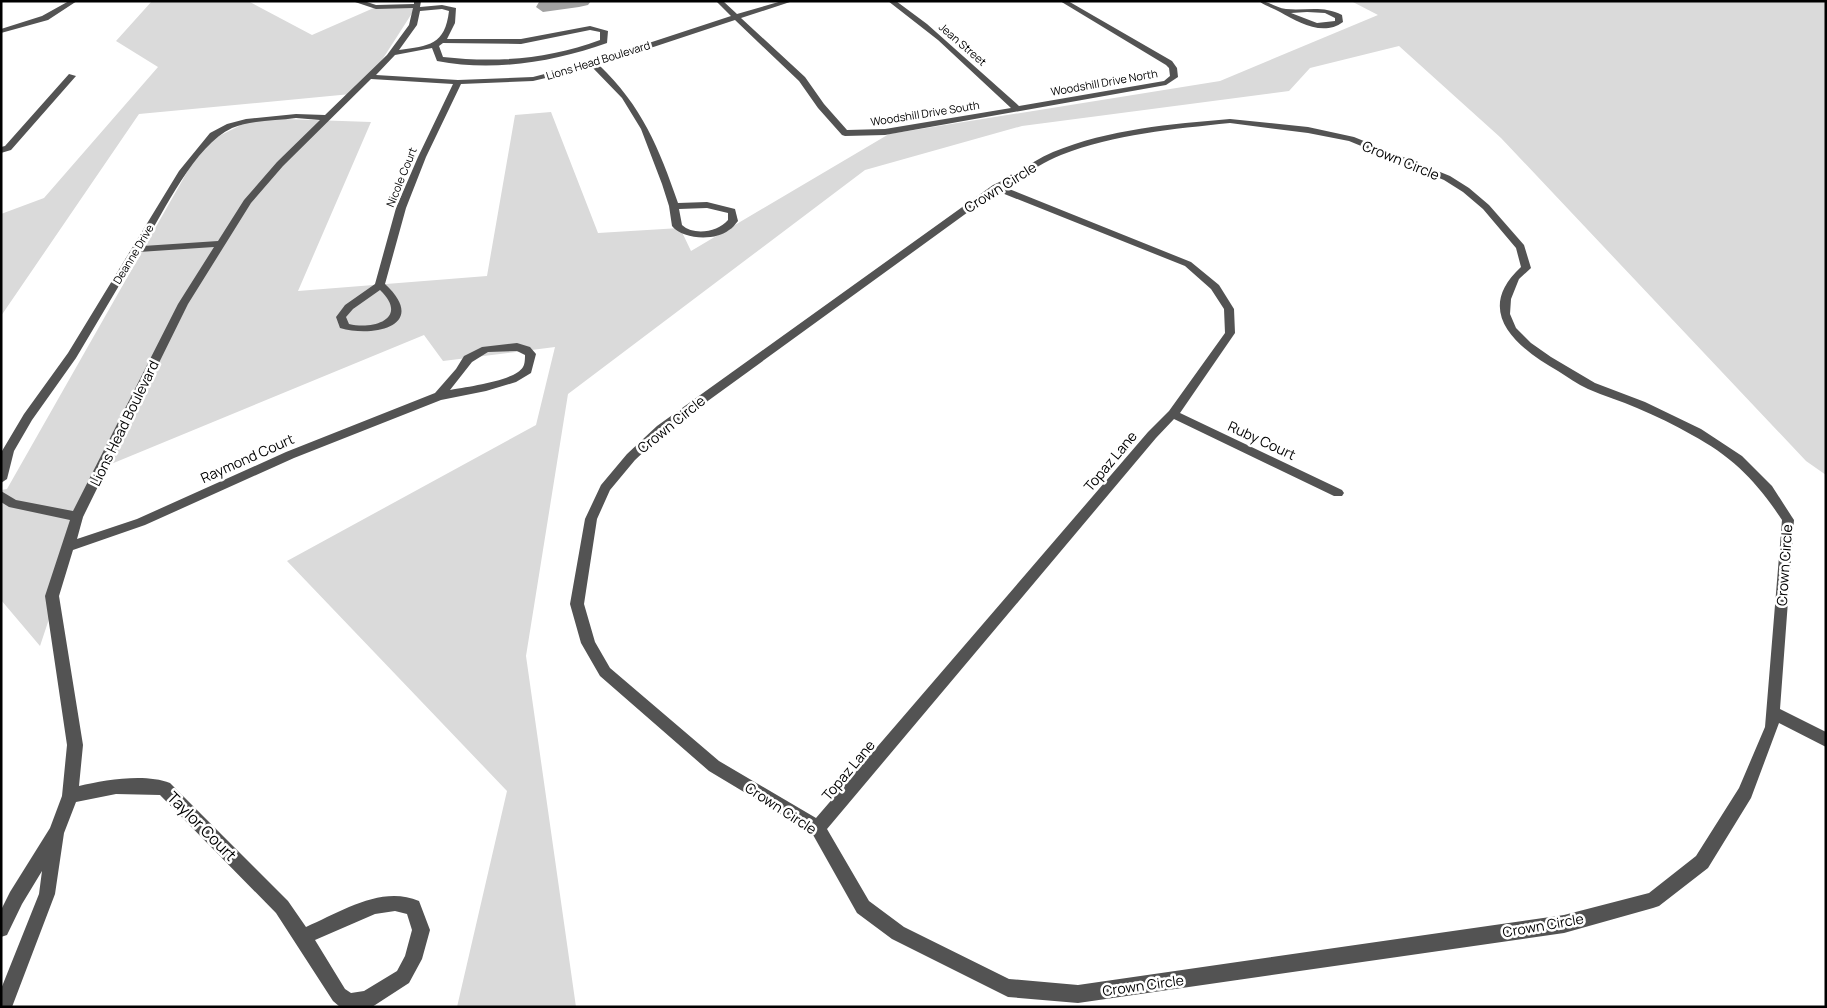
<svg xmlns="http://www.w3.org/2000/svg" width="1827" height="1008" viewBox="0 0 1827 1008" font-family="Manrope,sans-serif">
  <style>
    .green { fill: #dadada }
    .water { fill: #a1a1a1 }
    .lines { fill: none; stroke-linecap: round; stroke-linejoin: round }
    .minor { fill: #535353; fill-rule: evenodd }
    .labels { text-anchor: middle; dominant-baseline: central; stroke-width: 5; stroke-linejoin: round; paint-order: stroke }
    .far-street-label { font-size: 11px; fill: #000; stroke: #fff }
    .street-label { font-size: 14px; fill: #000; stroke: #fff }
    .near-street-label { font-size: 16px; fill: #000; stroke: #fff }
  </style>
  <rect width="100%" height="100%" fill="#fff"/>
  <path class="green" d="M152,1H248L312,35L376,7H416L373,74L351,94L139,114L1,316V214L44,198L158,67L116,41Z
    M1351,1H1826V475L1806,461L1501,138L1399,46L1310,68L1289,91L1022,126L865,170L568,394L526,656L576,1007H457L507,791L287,561L536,425L555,347L443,361L424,335L99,469L40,646L1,600V490L7,489L203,144L255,118L371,122L298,291L487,276L515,115L551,112L598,233L680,228L691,251L889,134L1220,81L1378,15Z"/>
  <path class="water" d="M542,1H591L588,5L579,7L543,12L536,7L539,2Z"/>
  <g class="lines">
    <path class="minor" d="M69,1H77L48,20L1,33V29L42,16Z
      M352,1H364L376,5L414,4V1H421L420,7L442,5L456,8L455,23L447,39H521L590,26L608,31L607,43C554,62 493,72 437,61L432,48L395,55L376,75L458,80L533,77L591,62L731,16L716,1H723L737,14L782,1H793L741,18L805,77L824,104L847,130L885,129L1011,108L938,40L888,1H896L927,24L1019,106L1164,81L1170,76L1169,68L1166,65L1060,1H1068L1172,61L1177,68L1178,77L1166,85L885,135L845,136L842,135L818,108L799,81L735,20L599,65C642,106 659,148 678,203L707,202L735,209L738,221C735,224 733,228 729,230C716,241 683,240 672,226L669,206L662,184L641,129L622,98L592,67L533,81L461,84L426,157L406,208L385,284C429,325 375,338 340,328L336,317L345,305L375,284L396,208L418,157L453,84L371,79L283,166L251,203L188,304L83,517L77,539L137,519L286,452L435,393L456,369L464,356L482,347L517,343L530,347L536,354L531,373L516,382L486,391L441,400L294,458L145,525L73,550L59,596L83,745L79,786C104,780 145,773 170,783L288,901L306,927C341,912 381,885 419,901L430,930L422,959L409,983L372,1007H340L333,1001L276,913L160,795L116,794L76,802L64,833L55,894L12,1007H1V989L39,894L42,871L22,904L7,935L1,937V910L10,892L50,828L62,796L67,745L45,596L70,520L9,507L1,502V491L16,500L73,511L178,304L214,247L139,252L76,358L32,420L14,451L7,479L1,483L2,451L24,414L68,353L179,171L210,133L227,124L246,119L296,114L325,115L387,55L409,25L413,8L376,9ZM442,9L449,11C445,45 429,46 399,50L417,25L420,11ZM590,30L600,32V40C549,59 497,63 443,57L439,46L443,43L521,44ZM296,118L320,120L277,162L244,200L218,241L143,246C164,211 195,145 232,128C251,120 275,121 296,118ZM707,208L728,213V220C718,232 694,236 682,225L679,209ZM380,290C409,318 375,330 349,324L346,317L353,309ZM517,351L525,355C525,358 525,364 523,367C515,381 466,387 450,390L472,362L488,352ZM395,911L407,914L412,930L405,956L397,971L364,991L351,993L345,989L315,940L375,914Z
      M1259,1C1269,1 1276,8 1286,9C1306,11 1323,5 1342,15L1343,22C1323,37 1298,22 1280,12C1273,8 1265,6 1259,1ZM1307,12L1325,13L1335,18V21L1317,23L1291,13Z
      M69,74L76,76L11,150L1,153V147L5,146Z
      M1230,119L1308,127L1354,137L1450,176L1469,188L1489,205L1524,245L1531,268L1519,279L1511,299L1510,314L1516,328L1531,343L1551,357L1595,383L1645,402L1701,429L1742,456L1772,486L1792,517L1794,520L1780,709L1826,732V747L1779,723L1751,798L1708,868L1659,906L1653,908L1564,933L1078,1003L1008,997L892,939L857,913L812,833L709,771L600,676L581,643L570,604L585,519L601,485L627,454L657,426L993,185C1014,176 1032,161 1053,152C1109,129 1171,124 1230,119ZM1230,123L1308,133L1349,141L1444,180L1463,192L1483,209L1516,248L1521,267C1472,312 1518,348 1558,371C1568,377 1577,384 1588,389C1604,396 1621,401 1637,408C1656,416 1675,425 1692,435C1733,457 1757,482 1782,520L1765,727L1739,788L1696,856L1649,893L1564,915L1078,985L1009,979L904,927L869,901L827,829L1156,438L1174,419L1334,496H1342L1344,493L1342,490L1180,413L1235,333L1234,309L1219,285L1191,262L1004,187C1022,177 1041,163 1061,155C1115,134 1173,129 1230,123ZM997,191L1185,266L1211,289L1224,309L1225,333L1169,411L1148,432L816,818L719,761L610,668L595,642L584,604L597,519L610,490L635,460L665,432Z"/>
  </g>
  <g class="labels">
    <g class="far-street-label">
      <text transform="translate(963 44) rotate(41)">Jean Street</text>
      <text transform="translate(598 60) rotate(-17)">Lions Head Boulevard</text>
      <text transform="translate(1104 82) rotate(-10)">Woodshill Drive North</text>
      <text transform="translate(925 113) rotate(-9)">Woodshill Drive South</text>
      <text transform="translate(401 177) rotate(-68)">Nicole Court</text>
      <text transform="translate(133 254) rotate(-59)">Deanne Drive</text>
    </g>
    <g class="street-label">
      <text transform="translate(1401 160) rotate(22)">Crown Circle</text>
      <text transform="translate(1000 187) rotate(-32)">Crown Circle</text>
      <text transform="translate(124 423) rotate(-64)">Lions Head Boulevard</text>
      <text transform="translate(671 424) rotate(-39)">Crown Circle</text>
      <text transform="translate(1262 440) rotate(25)">Ruby Court</text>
      <text transform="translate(247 458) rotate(-24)">Raymond Court</text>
      <text transform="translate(1110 461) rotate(-50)">Topaz Lane</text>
      <text transform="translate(1784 565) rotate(-86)">Crown Circle</text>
      <text transform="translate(848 770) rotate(-50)">Topaz Lane</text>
      <text transform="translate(781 808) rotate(33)">Crown Circle</text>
      <text transform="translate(1543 925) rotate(-10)">Crown Circle</text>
      <text transform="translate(1143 985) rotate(-8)">Crown Circle</text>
    </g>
    <g class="near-street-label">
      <text transform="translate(202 826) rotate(45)">Taylor Court</text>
    </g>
  </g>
  <rect width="1827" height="1008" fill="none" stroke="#000000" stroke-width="5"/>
</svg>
